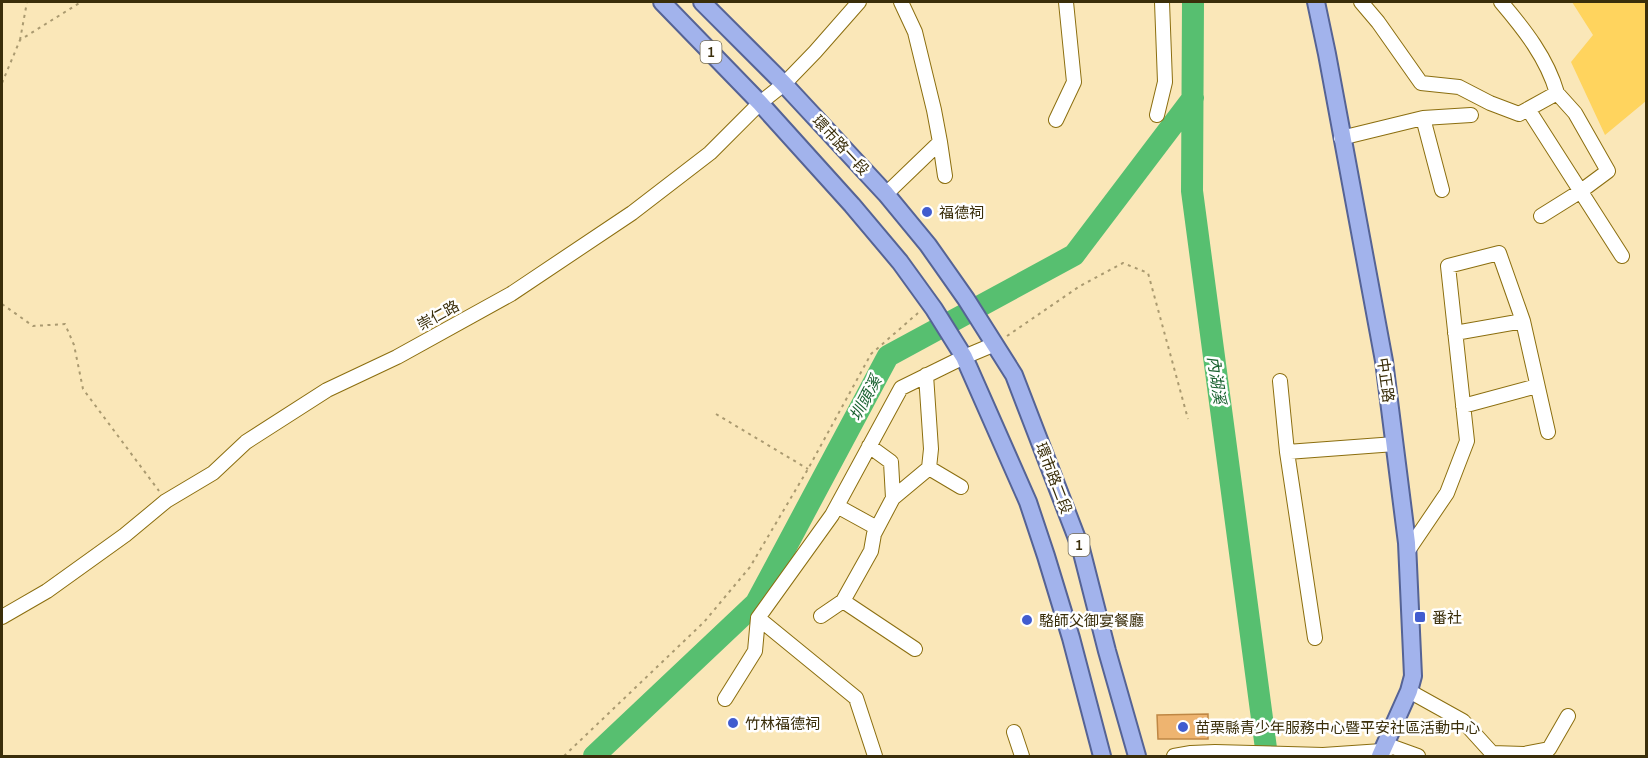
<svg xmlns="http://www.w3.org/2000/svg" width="1648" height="758" viewBox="0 0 1648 758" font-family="'Archivo Narrow','Noto Sans TC',sans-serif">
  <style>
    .green { fill: #ffd45e }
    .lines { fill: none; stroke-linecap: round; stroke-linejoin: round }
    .river { stroke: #57bf70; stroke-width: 22 }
    .building { fill: #eeb470; stroke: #bf8744; stroke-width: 1.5 }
    .minor-casing { stroke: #8b6e0f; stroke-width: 16 }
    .major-casing { stroke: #556395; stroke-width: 20 }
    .path { stroke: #aa9a70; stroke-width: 2; stroke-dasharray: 3 4.5; stroke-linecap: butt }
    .minor { stroke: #fff; stroke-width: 14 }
    .major { stroke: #a2b3ec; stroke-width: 16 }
    .poi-dot { fill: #415ccf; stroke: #fff; stroke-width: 2 }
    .labels { text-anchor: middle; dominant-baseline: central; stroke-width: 5; stroke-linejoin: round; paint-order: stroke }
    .shield { fill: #fff; stroke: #756d54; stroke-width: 1.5 }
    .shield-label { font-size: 14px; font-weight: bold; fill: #3a2e0a }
    .street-label { font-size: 15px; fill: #3a2e0a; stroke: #fff }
    .poi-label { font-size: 15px; fill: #3a2e0a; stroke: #fff; text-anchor: start }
    .water-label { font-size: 16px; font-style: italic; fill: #19612f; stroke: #fff }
  </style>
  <rect width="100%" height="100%" fill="#fae7b8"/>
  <path class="green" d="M1572,2H1646V101L1605,135L1571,62L1593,35Z"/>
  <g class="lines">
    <path class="river" d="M1193,2L1192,191L1267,756
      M594,756L756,603L888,356L1074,255L1193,98"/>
  </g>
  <path class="building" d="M1208,714V739H1158L1157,715Z"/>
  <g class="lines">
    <defs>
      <path id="minor" d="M1361,2L1378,22L1421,83L1459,87L1490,103L1519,114L1557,93C1547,58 1524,29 1501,2
        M1528,109L1622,256
        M1157,115L1165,82L1162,2
        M1423,118L1471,115
        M1056,120L1074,82L1066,2
        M1341,138L1423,118L1442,190
        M940,142L945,176
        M886,194L940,142L934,110L915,32L901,2
        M1541,216L1581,191L1608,171L1575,113L1557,93
        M1455,333L1523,321
        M1280,381L1287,452
        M1463,406L1537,386
        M869,446L891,462L893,498
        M929,468L961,487
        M837,506L877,528
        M1407,552L1447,493L1467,441L1448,266L1499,253L1523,321L1548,432
        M821,616L843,601
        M2,617L47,591L125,535L166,501L213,473L246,442L327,390L397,357L511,294L632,213L710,153L760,103L784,84L815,52L859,2
        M758,618L856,698L875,756
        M1315,638L1287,452L1395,444
        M915,649L843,601L871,551L874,534L893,498L929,468L931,449L926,375
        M1409,691L1463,721L1492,753L1491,756
        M725,699L755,651L758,618L832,515L901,388L964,357L995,344
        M1014,732L1022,756
        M1492,753L1524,754L1526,756
        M1524,754L1549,749L1568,716
        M1174,756L1191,753L1215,752L1323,755L1382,751L1393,747L1418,756"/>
      <path id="major" d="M662,2L760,103L852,205L900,262L934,309L964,357L1028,502L1046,556L1071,638L1102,756
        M702,2L784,84L886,194L928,245L966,299L1014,375L1081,549L1107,651L1137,756
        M1316,2L1327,54L1384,361L1407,543L1413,676L1409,691L1380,756"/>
    </defs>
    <use href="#minor" class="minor-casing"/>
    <use href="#major" class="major-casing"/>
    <path class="path" d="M20,40L27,2
      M2,83L20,40L81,2
      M2,304L33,326L65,324L74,345L83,389L159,491
      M1007,336L1080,286L1123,263L1148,273L1188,419
      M716,414L808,469
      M564,756L704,622L750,567L808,469L871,354L918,313"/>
    <use href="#minor" class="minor"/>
    <use href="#major" class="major"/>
  </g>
  <g class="poi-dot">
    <circle cx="927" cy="212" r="6"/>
    <rect x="1414" y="611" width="12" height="12" rx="3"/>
    <circle cx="1027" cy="620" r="6"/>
    <circle cx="733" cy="723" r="6"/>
    <circle cx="1183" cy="727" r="6"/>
  </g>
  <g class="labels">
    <g class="shield">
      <rect x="700.5" y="41" width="21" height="22" rx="4.5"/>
      <rect x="1068.5" y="534" width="21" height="22" rx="4.5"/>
    </g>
    <g class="shield-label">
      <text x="711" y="52">1</text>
      <text x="1079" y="545">1</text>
    </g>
    <g class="street-label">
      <text transform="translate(841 145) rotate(47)">環市路一段</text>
      <text transform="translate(438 315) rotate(-29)">崇仁路</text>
      <text transform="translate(1386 380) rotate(82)">中正路</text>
      <text transform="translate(1054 478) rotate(69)">環市路二段</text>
    </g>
    <g class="poi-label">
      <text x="939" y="212">福德祠</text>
      <text x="1432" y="617">番社</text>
      <text x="1039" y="620">駱師父御宴餐廳</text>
      <text x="745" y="723">竹林福德祠</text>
      <text x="1195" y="727">苗栗縣青少年服務中心暨平安社區活動中心</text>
    </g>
    <g class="water-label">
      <text transform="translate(1217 380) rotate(82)">內湖溪</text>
      <text transform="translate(865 398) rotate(-62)">圳頭溪</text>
    </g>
  </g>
  <rect width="1648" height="758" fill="none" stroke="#3a2e0a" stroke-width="6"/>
</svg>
